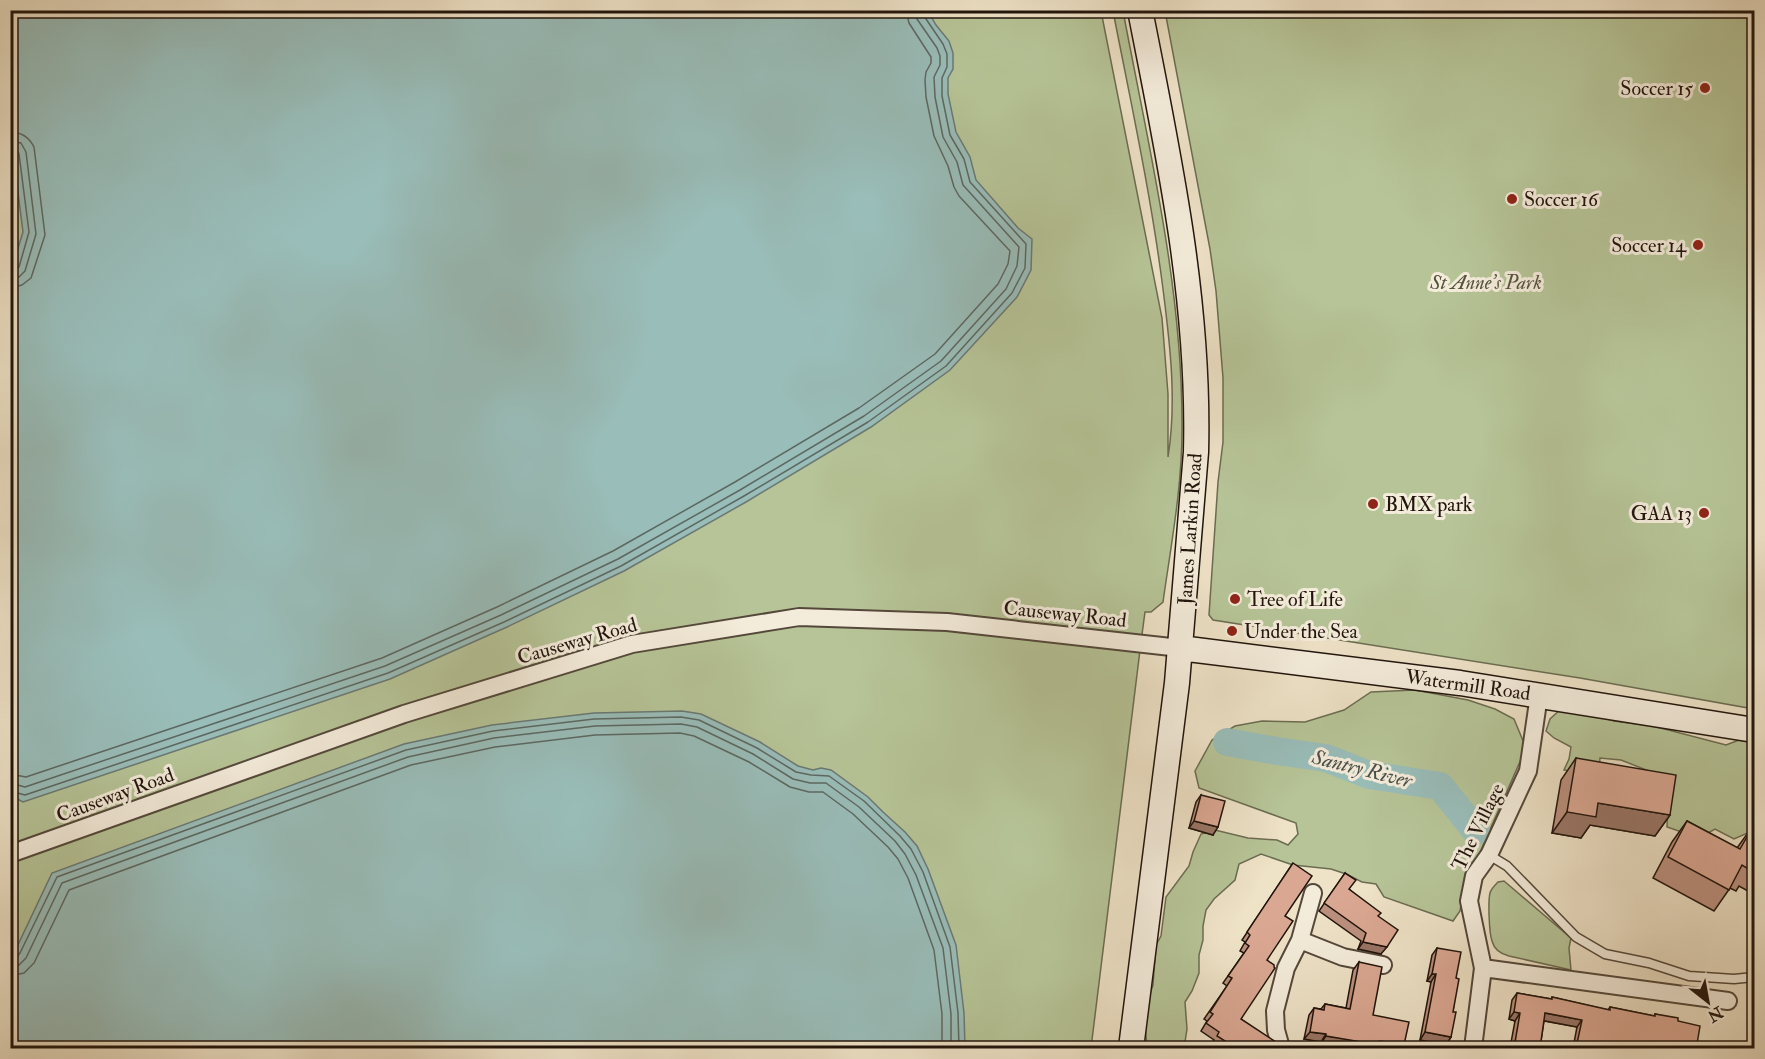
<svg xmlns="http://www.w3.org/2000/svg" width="1765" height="1059" viewBox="0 0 1765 1059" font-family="'IM FELL Double Pica',serif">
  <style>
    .green { fill: #b6c497; stroke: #6b6c52; stroke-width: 1.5 }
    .water { fill: #99bdb9; stroke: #697974; stroke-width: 1.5 }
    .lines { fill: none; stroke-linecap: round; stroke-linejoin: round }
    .shore { stroke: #5c6862; stroke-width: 1.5 }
    .river { stroke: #99bdb9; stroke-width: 28 }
    .service-casing { stroke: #54483b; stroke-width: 11 }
    .minor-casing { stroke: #54483b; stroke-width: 20 }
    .secondary-casing { stroke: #20140c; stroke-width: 27 }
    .service { stroke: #f4ecdb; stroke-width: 8 }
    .minor { stroke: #f4ecdb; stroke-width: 16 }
    .secondary { stroke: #f4ecdb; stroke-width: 24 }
    .wall { fill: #bb907e; stroke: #20140c; stroke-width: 1.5 }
    .shaded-wall { fill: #997566; stroke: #20140c; stroke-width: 1.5 }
    .building { fill: #daa792; stroke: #20140c; stroke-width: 1.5 }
    .poi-dot { fill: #8f2418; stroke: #f4ecdb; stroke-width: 2 }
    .labels { text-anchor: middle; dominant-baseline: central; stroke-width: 6; stroke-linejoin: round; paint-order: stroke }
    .poi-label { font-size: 20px; fill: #20140c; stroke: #f4ecdb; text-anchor: start }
    .park-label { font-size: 20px; font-style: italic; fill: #54523d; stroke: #f4ecdb }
    .street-label { font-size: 20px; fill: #20140c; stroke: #f4ecdb }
    .water-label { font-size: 21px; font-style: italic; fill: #4a4f49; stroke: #f4ecdb }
  </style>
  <rect width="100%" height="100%" fill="#eee2c7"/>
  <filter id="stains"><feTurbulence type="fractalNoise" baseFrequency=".00333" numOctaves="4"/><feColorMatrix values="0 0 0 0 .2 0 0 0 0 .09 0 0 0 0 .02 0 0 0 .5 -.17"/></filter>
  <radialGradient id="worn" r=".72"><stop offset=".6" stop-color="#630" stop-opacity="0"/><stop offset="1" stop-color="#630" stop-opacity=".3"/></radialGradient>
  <path class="green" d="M10,11H1101L1162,318L1168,394V457C1177,401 1170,344 1163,289C1151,195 1131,103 1113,11H1123C1149,149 1183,288 1182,430C1182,488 1171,545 1163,602L1151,612H1145L1141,642L1091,1048H11Z
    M1165,11H1754V709L1580,678L1213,620L1209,615L1218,482L1223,442V378L1216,291L1210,249Z
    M1415,690L1468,700L1495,709L1514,719L1526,748L1464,889L1460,911L1453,921L1384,897L1376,884L1362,882L1346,874L1331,869L1293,865L1261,854L1239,864L1235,880L1214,899L1206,910L1203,926V940L1199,955V973L1192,991L1185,1002L1187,1029L1184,1048H1146L1147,1045L1145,1027L1149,997L1153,985L1156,945L1161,936L1166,897L1189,866L1193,852L1201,834L1215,830L1248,838L1277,840L1288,845L1298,834L1296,823L1199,788L1195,771L1212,740L1235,726L1262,721L1305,722L1344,710L1371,692Z
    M1562,708L1588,713L1614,721L1653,726L1726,745L1739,740L1754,743V826L1750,832L1734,839L1715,829L1699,838L1667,827L1669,779L1621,760L1600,758L1599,771L1580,773L1564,770L1569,759L1571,747L1554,738L1546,731L1550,719Z
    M1504,881L1571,938L1569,948L1571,970L1509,956C1501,954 1494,949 1492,941C1489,933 1488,901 1490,893C1491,889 1495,885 1498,882Z"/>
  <path class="water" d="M11,10L928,11L936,25L949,41L953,53V69L948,78V94L956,132L970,157L976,180L1018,228L1032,239L1031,270L1017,297L950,370L871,427L746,502L624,571L507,627L390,679L23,802L10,795V274L23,232L10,130Z
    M682,711L701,714L760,742L798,766L813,770L821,768L831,770L868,797L883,812L905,832L917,846L928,869L956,945L964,1013L965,1048H11V956L15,951L52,873L404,744L492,725L594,713Z"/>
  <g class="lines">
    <path class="shore" d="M10,132C22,132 29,137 34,147L45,235L31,278L22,285L10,288
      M10,141L21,143L26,152L36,234L25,271L19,277L10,279
      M10,148L16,149L19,154L29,232L19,267L15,270L10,271
      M10,774L26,777L382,658L497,607L613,551L735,482L859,408L935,354L998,284L1008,264L1010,251L959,196L954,187L948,166L934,136L926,97L925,80L926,72L931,63V57L909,23L906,10
      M10,783L25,787L385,666L501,615L618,559L740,490L864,416L941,361L1006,289L1017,266L1019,247L963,185L957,162L943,137L935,97L934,77L940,65V56L937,48L917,19L915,10
      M10,791L25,795L388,673L504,622L621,566L744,496L868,422L946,366L1012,293L1025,268L1026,244L970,182L964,159L950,135L942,96V78L947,67V54L943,44L924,16L923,10
      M10,959L16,958L20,953L57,877L406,750L493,731L594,719L681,717L699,720L757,748L796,772L811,775L829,776L864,801L900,836L911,849L923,872L950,947L958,1013L959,1048
      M10,967L19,965L26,958L62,883L408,757L494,738L595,726L681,724L697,727L753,754L793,779L810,783H826L859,807L895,841L905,854L916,875L943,948L951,1014V1048
      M10,976L24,973L34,963L69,890L411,765L495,747L595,735L680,733L694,736L749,762L790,787L809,792H823L853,814L888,847L898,859L908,878L934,950L942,1014V1048"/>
    <path class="river" d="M1227,742L1277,751L1326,758L1369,775L1440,786L1476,831"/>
    <defs>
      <path id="service" d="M1489,855L1507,866L1576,937L1605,954L1649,963L1689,976L1734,979L1754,977"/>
      <path id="minor" d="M10,854L404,714L632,644L799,617L947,622L1180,648
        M1300,940L1343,957L1383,965
        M1483,968L1728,1001
        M1281,1048L1276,1030L1275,1011L1286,968L1300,940L1313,893
        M1473,1048L1483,968L1469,901L1474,876L1489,855L1528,771L1539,695"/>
      <path id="secondary" d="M1180,648L1460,683L1754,730
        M1131,1048L1177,683L1196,452C1200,302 1169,157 1140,10"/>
    </defs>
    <use href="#service" class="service-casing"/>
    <use href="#minor" class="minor-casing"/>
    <use href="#secondary" class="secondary-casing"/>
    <use href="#service" class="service"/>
    <use href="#minor" class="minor"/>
    <use href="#secondary" class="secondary"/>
  </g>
  <path class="wall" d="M1576,758L1670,815L1655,836L1590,825L1581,838L1552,833L1561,780Z
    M1201,795L1213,835L1189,828L1196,802Z
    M1687,821L1737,848L1755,823V895L1739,886L1736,891L1730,888L1714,911L1653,878L1672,842Z
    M1293,863L1285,916L1267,960L1241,1019L1278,1048H1219L1212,1043L1214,1040L1201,1031L1207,1021L1204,1019L1227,986L1223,983L1244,953L1240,951L1245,942L1242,940Z
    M1345,873L1349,889L1378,916L1381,954L1358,949L1361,941L1319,911Z
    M1437,948L1456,978L1451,1037L1446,1045L1420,1040L1431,982L1427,981L1432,955Z
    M1359,962L1373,1015L1404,1045L1402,1048H1352L1321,1043V1042L1304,1039L1309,1015L1314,1008L1321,1009L1325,1004L1346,1008L1353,970Z
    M1517,993L1551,999L1552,997L1608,1010L1610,1007L1654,1016L1655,1014L1678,1021L1697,1044L1693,1048H1573L1577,1027L1544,1021L1540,1048H1510L1515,1021L1509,1019L1512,1000Z"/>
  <path class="shaded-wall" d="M1598,803L1670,815L1655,836L1590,825L1581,838L1552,833L1567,812Z
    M1194,821L1218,827L1213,835L1189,828Z
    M1363,942L1387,947L1381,954L1358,949Z
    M1432,974H1436L1431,982L1427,981Z
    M1514,1012L1520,1013L1515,1021L1509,1019Z
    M1545,1013L1582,1020L1577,1027L1540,1020Z
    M1310,1032L1326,1034L1321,1042L1304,1039Z
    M1425,1032L1451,1037L1446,1045L1420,1040Z
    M1326,1036L1380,1041L1404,1045L1402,1048H1352L1321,1043Z"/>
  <path class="building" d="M1576,758L1676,775L1670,815L1598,803L1596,817L1567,812Z
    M1201,795L1225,801L1218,827L1194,821Z
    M1687,821L1740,849L1755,823V866L1753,865L1750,870L1742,865L1729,890L1668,857Z
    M1293,863L1312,876L1285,916L1293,921L1267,960L1274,965V967L1275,968L1241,1019L1276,1042L1279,1048H1236L1217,1036L1219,1032L1206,1023L1213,1014L1210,1012L1232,978L1228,976L1249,946L1245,943L1250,935L1247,932Z
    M1345,873L1356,880L1349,889L1381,913L1378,916L1398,930L1387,947L1363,942L1366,933L1324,903Z
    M1437,948L1461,952L1456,978L1459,979L1453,1012H1456L1451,1037L1425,1032L1436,974H1432Z
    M1359,962L1382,967L1373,1015L1409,1022L1404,1045L1380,1041L1379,1045L1326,1036V1034L1310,1032L1314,1008L1324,1010L1325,1004L1350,1009Z
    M1517,993L1552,999V997L1610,1010V1007L1655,1016V1014L1678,1018V1021L1700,1026L1697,1044L1694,1043L1693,1048H1576L1582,1020L1545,1013L1540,1048H1514L1520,1013L1514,1012Z"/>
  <g class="poi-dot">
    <circle cx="1705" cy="88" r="6"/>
    <circle cx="1512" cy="199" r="6"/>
    <circle cx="1698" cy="245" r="6"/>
    <circle cx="1373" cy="504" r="6"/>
    <circle cx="1704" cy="513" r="6"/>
    <circle cx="1235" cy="599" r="6"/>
    <circle cx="1232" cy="631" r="6"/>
  </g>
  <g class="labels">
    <g class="poi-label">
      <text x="1693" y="88" text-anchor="end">Soccer 15</text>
      <text x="1524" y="199">Soccer 16</text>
      <text x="1686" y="245" text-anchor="end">Soccer 14</text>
      <text x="1385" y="504">BMX park</text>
      <text x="1692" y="513" text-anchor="end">GAA 13</text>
      <text x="1247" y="599">Tree of Life</text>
      <text x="1244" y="631">Under the Sea</text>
    </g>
    <g class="park-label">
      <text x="1486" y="282">St Anne's Park</text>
    </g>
    <g class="street-label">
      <text transform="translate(1190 529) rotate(-86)">James Larkin Road</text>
      <text transform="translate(1065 614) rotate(6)">Causeway Road</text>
      <text transform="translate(577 641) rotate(-16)">Causeway Road</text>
      <text transform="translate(1468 685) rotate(8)">Watermill Road</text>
      <text transform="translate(115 795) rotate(-20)">Causeway Road</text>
      <text transform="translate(1478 827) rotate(-64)">The Village</text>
    </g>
    <g class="water-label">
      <text transform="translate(1362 769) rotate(14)">Santry River</text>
    </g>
  </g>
  <rect width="1765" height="1059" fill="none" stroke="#eee2c7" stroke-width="36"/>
  <rect x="12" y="12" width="1741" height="1035" fill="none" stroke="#20140c" stroke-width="3"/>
  <rect x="18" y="18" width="1729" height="1023" fill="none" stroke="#20140c" stroke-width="1.5"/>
  <g transform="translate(1708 1002) rotate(149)" stroke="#f4ecdb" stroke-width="4.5" paint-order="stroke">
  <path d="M0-4.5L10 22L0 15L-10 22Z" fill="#20140c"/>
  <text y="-9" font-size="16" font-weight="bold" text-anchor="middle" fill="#20140c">N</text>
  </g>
  <rect width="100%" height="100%" filter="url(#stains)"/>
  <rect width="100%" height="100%" fill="url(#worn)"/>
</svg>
